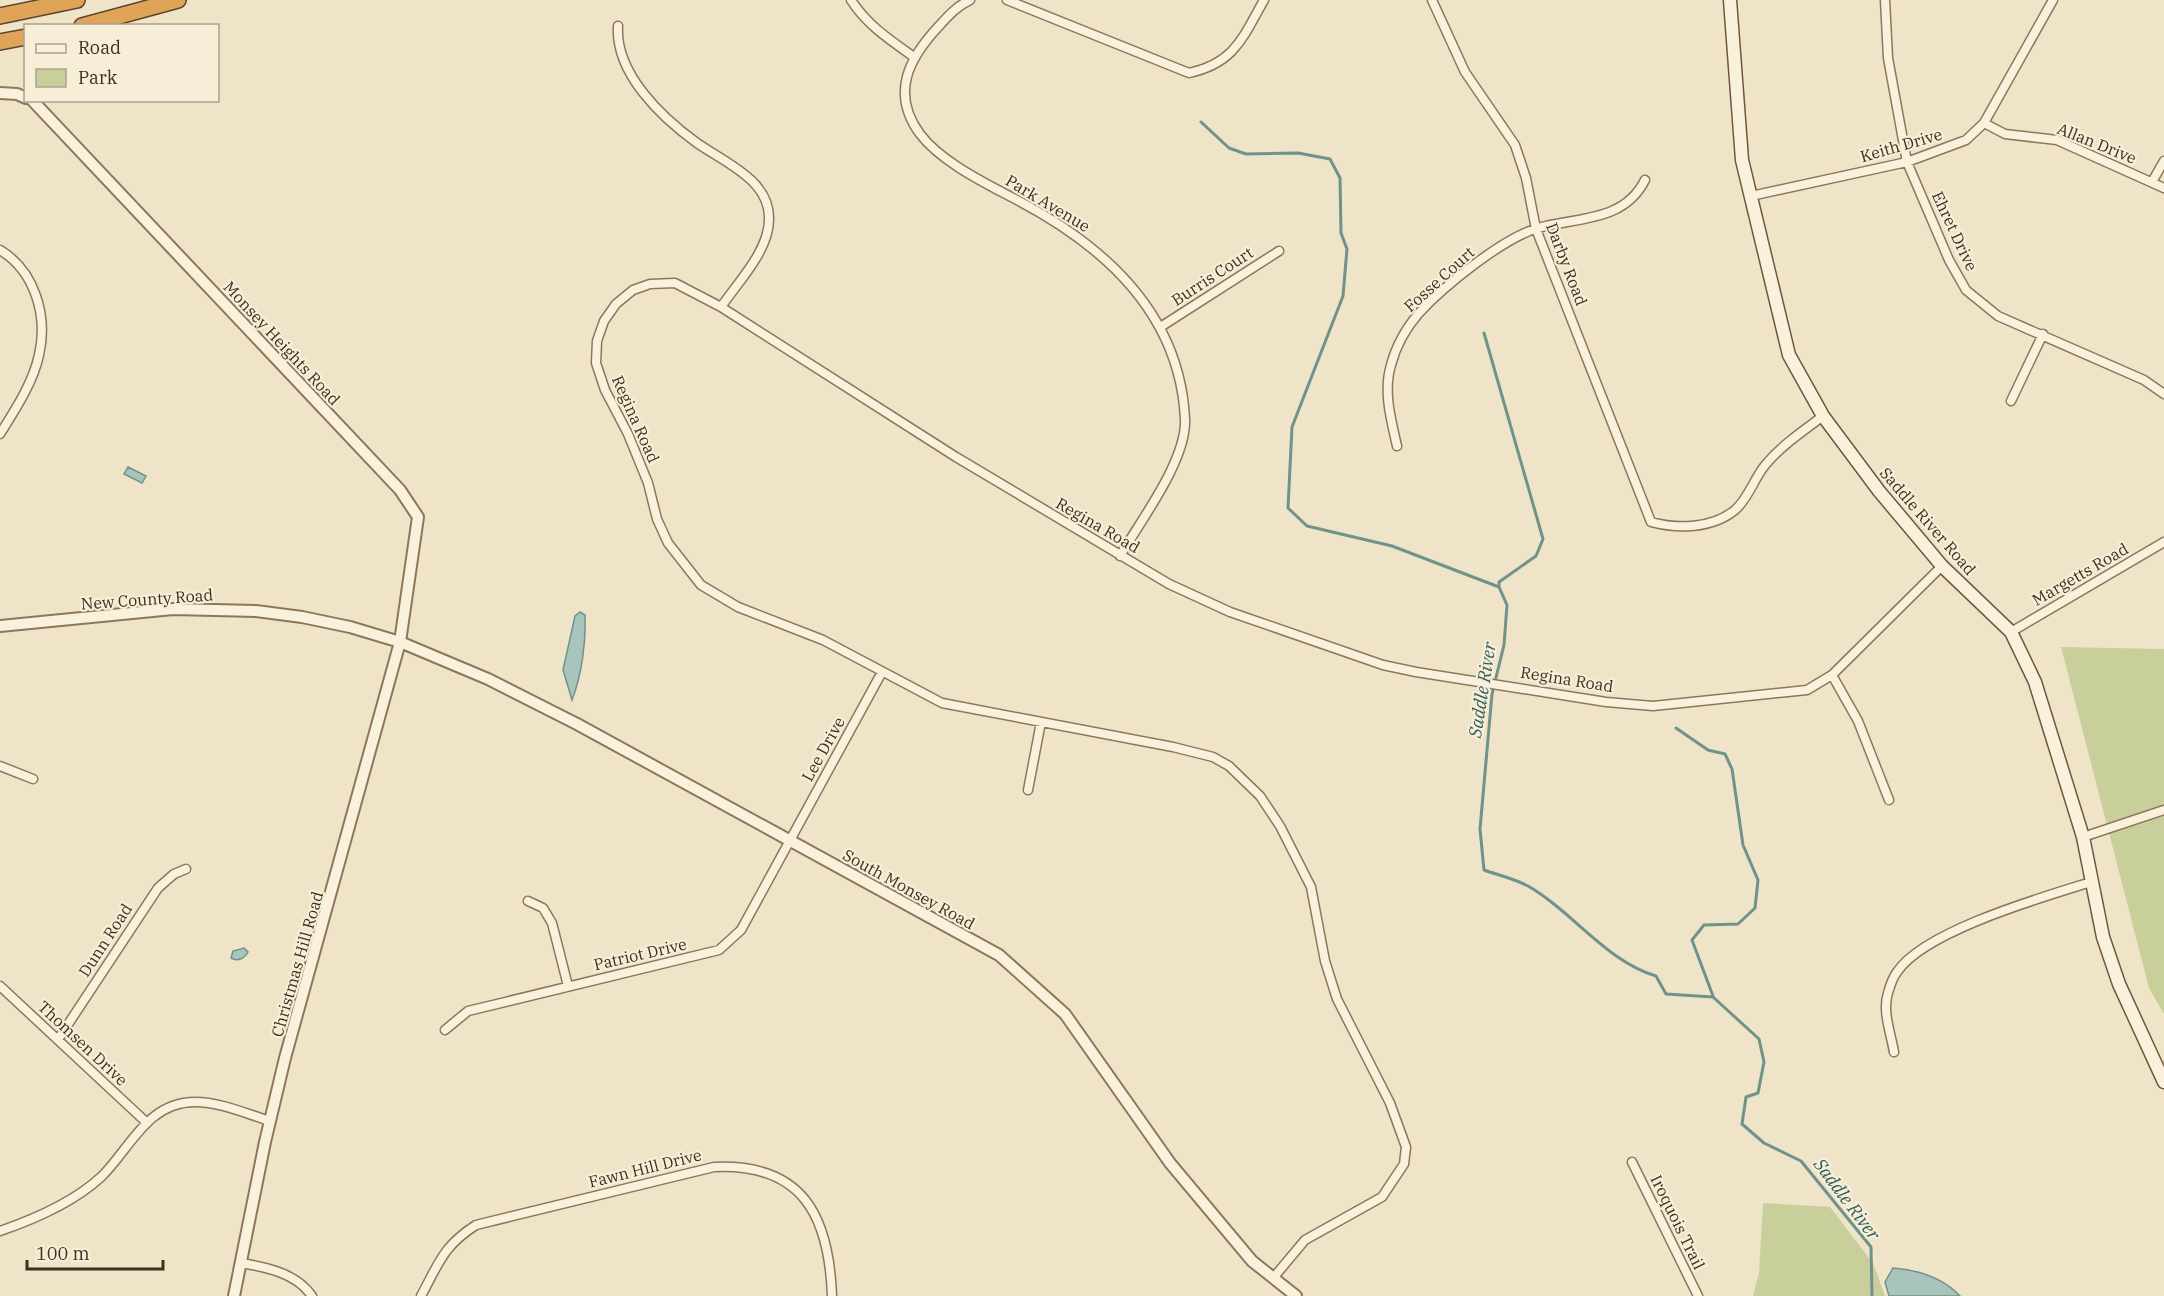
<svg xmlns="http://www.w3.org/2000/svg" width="2164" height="1296" viewBox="0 0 2164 1296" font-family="'IBM Plex Serif',serif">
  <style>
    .green { fill: #c9cf9b }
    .water { fill: #a9c4bc; stroke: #6f938a; stroke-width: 1.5 }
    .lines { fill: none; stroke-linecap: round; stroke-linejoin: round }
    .stream { stroke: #6f938a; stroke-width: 3 }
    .minor-casing { stroke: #8d765c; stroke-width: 11 }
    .tertiary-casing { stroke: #8d765c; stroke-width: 14 }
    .secondary-casing { stroke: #6f573f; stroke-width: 15 }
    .motorway-casing { stroke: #5b4430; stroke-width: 18 }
    .minor { stroke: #faf1dc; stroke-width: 8 }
    .tertiary { stroke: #faf1dc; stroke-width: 10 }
    .secondary { stroke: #faf1dc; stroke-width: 12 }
    .motorway { stroke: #e0a458; stroke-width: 15 }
    .labels { text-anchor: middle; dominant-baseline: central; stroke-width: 4.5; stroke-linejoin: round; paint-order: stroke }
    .street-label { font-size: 16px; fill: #3d2e20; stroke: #f7eed8 }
    .water-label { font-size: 18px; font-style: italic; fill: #2f5d5a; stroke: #f7eed8 }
  </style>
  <rect width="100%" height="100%" fill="#f0e4c8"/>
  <path class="green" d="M2061,647L2164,649V1014L2149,988Z
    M1763,1203L1830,1207L1873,1263L1885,1296H1753L1759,1273Z"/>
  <path class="water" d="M128,467L146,476L142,483L124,474Z
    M580,612L585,615C586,642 582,674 572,700L563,670L575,616Z
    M244,948L248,952C245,958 238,962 231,958L233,951Z
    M1893,1268C1918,1270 1942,1277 1960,1296H1889L1885,1282Z"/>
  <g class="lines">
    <path class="stream" d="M1201,122L1229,148L1246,154L1298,153L1330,159L1340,178L1341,233L1347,249L1343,296L1292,427L1288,508L1307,526L1392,546L1499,587L1507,605L1504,645L1492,694L1480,829L1484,870C1498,875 1515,879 1528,886C1573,912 1606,961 1656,976L1666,994L1713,997L1759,1039L1764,1062L1758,1093L1746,1097L1742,1124L1764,1143L1801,1161L1871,1247L1872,1296
      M1484,333L1543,539L1536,556L1499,582V587
      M1676,728L1708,750L1725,754L1732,769L1743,845L1758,880L1755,908L1738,924L1704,925L1692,940L1713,996"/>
    <defs>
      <path id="minor" d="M851,0C867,25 890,40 914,57
        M970,0C957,6 949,15 939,26C909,58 890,93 920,134C941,162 987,184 1017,200C1105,246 1180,314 1185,419C1187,460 1141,520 1120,556
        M1007,0L1189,73C1235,63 1243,37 1264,0
        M1432,0L1465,72L1515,145L1526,178L1536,229L1651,522C1677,529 1712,529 1735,510C1749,498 1754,478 1766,464C1782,445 1803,431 1823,416
        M1885,0L1888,58L1907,162L1949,260L1966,290L1998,316L2144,380L2164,394
        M618,26C615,73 661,117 697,143C724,162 770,180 769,219C769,251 738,282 721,307
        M1984,123L2005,134L2057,140L2164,188
        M2152,182L2164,161
        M1751,196L1907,162L1966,140L1984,123L2053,0
        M0,250C35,271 48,316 39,355C33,383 15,410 0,434
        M1162,326L1279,251
        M2011,401L2043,334
        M1397,446C1391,420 1383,391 1391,365C1396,346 1406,328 1419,313C1444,286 1503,238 1538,228C1578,217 1624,222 1645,180
        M2011,632L2164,542
        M1832,675L1858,721L1889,800
        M0,766L33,779
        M1028,790L1041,722
        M2083,837L2164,810
        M528,901L543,908L552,923L568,986
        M0,986L146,1122
        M445,1030L468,1011L719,950L741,930L882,672
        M59,1038L158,888L174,874L186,869
        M1894,1052C1891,1034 1882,1011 1888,993C1890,986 1893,977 1897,972C1924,931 2043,897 2091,882
        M1632,1162L1698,1296
        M0,1231C35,1219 74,1202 101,1177C130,1149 147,1102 195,1102C220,1102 247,1114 270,1121
        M241,1263C266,1267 296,1273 312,1296
        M1274,1277L1305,1240L1382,1197L1404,1164L1406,1147L1390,1103L1337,999L1325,961L1311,887L1280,826L1260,796L1229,766L1213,757L1173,747L942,703L823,640L738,607L701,585L668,543L657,519L648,483L628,434L605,390L596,363L597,341L604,321L616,304L633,290L650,284L675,283L721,307L956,457L1169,584L1230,612L1383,665L1416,672L1606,702L1653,706L1807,690L1832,675L1942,566
        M421,1296C439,1263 443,1246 476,1225L714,1167C803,1163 829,1216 832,1296"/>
      <path id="tertiary" d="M0,93L17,94L26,98
        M32,100L400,490L418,517L400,642L285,1058L265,1142L234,1296
        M0,626L173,609L256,611L302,617L350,627L400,642L488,679L577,724L999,955L1065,1014L1170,1163L1252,1261L1296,1296"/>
      <path id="secondary" d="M1730,0L1742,160L1789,355L1823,416L1879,491L1942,566L2011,632L2035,682L2083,837L2103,937L2119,984L2164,1082"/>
      <path id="motorway" d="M0,16L77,0
        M82,26L178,0
        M0,42L26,37"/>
    </defs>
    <use href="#minor" class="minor-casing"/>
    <use href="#tertiary" class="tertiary-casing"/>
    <use href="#secondary" class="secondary-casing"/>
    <use href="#motorway" class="motorway-casing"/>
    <use href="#minor" class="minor"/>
    <use href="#tertiary" class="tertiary"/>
    <use href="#secondary" class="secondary"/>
    <use href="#motorway" class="motorway"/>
  </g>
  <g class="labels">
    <g class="street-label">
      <text transform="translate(2097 143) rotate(22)">Allan Drive</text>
      <text transform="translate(1901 145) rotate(-16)">Keith Drive</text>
      <text transform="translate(1048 203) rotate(31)">Park Avenue</text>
      <text transform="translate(1955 231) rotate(65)">Ehret Drive</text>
      <text transform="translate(1567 264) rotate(69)">Darby Road</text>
      <text transform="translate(1212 276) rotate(-33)">Burris Court</text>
      <text transform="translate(1439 279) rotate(-42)">Fosse Court</text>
      <text transform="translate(282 343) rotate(47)">Monsey Heights Road</text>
      <text transform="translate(636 419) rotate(66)">Regina Road</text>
      <text transform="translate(1928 521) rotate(49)">Saddle River Road</text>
      <text transform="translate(1098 525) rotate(30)">Regina Road</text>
      <text transform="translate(2080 574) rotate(-30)">Margetts Road</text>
      <text transform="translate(147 599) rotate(-4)">New County Road</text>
      <text transform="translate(1567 679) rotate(9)">Regina Road</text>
      <text transform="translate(823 749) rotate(-61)">Lee Drive</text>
      <text transform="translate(909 889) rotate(29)">South Monsey Road</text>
      <text transform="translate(105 940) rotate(-57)">Dunn Road</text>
      <text transform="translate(640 954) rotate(-13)">Patriot Drive</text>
      <text transform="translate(297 964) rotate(-74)">Christmas Hill Road</text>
      <text transform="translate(83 1043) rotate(43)">Thomsen Drive</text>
      <text transform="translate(645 1168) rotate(-14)">Fawn Hill Drive</text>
      <text transform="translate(1678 1222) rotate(64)">Iroquois Trail</text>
    </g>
    <g class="water-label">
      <text transform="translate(1482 690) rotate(-81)">Saddle River</text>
      <text transform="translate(1847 1199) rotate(53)">Saddle River</text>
    </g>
  </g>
  <rect x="24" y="24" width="195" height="78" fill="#f7eed8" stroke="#ada18e" stroke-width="1.5"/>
  <rect x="36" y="44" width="30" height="9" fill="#faf1dc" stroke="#ada18e" stroke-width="1.5"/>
  <text x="78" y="54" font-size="18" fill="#3d2e20">Road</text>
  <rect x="36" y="69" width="30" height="18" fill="#c9cf9b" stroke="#ada18e" stroke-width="1.5"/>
  <text x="78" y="84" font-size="18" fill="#3d2e20">Park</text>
  <path d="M27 1260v9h136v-9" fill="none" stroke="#3d2e20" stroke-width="3"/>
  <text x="36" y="1260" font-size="18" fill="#3d2e20" stroke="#f7eed8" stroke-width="4.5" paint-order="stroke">100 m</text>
</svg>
